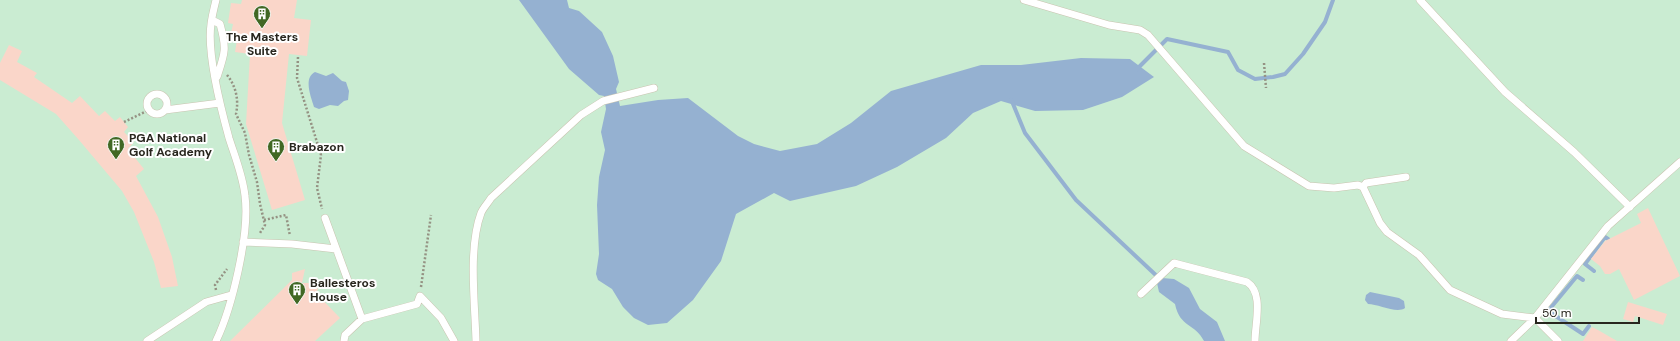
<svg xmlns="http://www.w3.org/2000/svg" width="1680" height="341" viewBox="0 0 1680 341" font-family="'DM Sans',sans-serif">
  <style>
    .green { fill: #caecd2 }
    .water { fill: #95b1d1 }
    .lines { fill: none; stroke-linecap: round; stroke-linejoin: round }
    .stream { stroke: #95b1d1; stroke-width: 4 }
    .building { fill: #fad6c9 }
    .lane-casing { stroke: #c9c4b0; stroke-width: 8 }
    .path { stroke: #959283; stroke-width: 2.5; stroke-dasharray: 2 2; stroke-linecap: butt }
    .lane { stroke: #fff; stroke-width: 7 }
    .labels { text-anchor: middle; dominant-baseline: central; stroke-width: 4; stroke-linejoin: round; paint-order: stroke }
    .poi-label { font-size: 12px; font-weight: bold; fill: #28261e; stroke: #fff; text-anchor: start }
  </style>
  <rect width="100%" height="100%" fill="#fffae5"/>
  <path class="green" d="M0,0H1680V341H0Z"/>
  <path class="water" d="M519,0H567L569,8L579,11L602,32L613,56L619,82L616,89L620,106L658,100L688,98L738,136L754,144L780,151L817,144L851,123L891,91L981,65H1021L1081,58L1130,59L1154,77L1122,97L1083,110L1035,111L1001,101L973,113L946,138L897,167L856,186L790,201L774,193L736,214L721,261L693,300L667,323L648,325L634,318L623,307L612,289L598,280L596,274L599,254L597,205L599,177L605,150L601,132L606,109L604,96L599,95L569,69Z
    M315,72L326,76L333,73L342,81L346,82L349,91L348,100L344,101L338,106L330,105L319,109L314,107C311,97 303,78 315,72Z
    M1162,278L1174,279L1189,288L1200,309L1217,322L1225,341H1204C1195,323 1180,328 1175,304L1159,292L1157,283Z
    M1370,292L1399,298L1404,301L1405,308C1397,314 1378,304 1368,304L1365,300L1366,295Z"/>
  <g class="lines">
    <path class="stream" d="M1136,70L1167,39L1228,52L1238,70L1255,79L1273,77L1285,74L1303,54L1325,22L1333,0
      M1011,99L1025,133L1076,200L1160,279
      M1594,271L1585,264L1605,237L1608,239
      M1583,280L1577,276L1548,311L1583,334L1589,326"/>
  </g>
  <path class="building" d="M242,0H297L294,18L311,20L307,56L289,54L282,123L305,200L272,210L246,124L250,54L235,52L238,34L231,33L233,24L228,23L231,3L241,4Z
    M9,45L22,51L17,62L37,73L34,77L72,103L80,96L99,116L105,111L115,121L120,117L128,127L124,132L134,142L128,149L144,169L136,176L158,217L172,257L178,286L161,288L154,262L134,212L122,191L79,140L56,114L0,80V63Z
    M1648,208L1680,276L1634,300L1619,269L1610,274H1605L1600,266L1591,259L1605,241L1641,223L1637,214Z
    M305,269L302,283H313L318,289L316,293L340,318L315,341H230L292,280V273Z
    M1628,302L1667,314L1663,325L1635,316L1633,322L1623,319Z
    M1592,327L1598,330L1617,341H1583Z"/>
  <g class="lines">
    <defs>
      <path id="lane" d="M1024,0L1109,25L1140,30L1148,35L1244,146L1309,186L1334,188L1358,185L1363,187L1380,223L1387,232L1419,255L1450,290L1502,314L1535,318L1558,341
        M1420,0L1505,92L1574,152L1630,207
        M212,20L220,24C227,49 225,53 217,77
        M147 104a10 10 0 1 1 20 0a10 10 0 1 1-20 0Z
        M165,110L220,103
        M1363,187L1366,183L1406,177
        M325,218L362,319L417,304L420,296L441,318L454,341
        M243,242L292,244L336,249
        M1141,294L1174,263L1247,282C1264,293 1255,323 1255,341
        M147,341L206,302L231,295
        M216,341C232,308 250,233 245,196C243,176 235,157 229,138C221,109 207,52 211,24C212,16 214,8 216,0
        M344,341L345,335L362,319
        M476,341C475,304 468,248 481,213C483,208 488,203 491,198L581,115L603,101L654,88
        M1511,341L1535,318L1608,226L1680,162"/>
    </defs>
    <use href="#lane" class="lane-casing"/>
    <path class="path" d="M298,57L297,78L321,155L317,188L322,209
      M1264,63L1266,88
      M227,75C236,86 239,100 236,114L245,133L249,155L257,182L260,204L265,225L260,233
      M124,122L149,110
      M264,220L286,215L290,236
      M421,287L431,215
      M216,290L215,285L227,269"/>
    <use href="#lane" class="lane"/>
  </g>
  <defs>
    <symbol id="building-pin" viewBox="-11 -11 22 30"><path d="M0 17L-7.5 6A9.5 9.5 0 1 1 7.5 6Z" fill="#416824" stroke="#fff"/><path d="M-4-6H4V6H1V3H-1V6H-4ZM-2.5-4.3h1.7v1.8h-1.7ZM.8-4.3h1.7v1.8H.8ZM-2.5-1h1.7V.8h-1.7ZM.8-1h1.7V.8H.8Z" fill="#fff"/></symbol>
  </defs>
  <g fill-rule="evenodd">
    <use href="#building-pin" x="252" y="4" width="20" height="27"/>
    <use href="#building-pin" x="106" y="135" width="20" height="27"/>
    <use href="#building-pin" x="266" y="137" width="20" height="27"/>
    <use href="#building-pin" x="287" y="280" width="20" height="27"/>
  </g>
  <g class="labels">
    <g class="poi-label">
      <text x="262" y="37" text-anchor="middle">The Masters<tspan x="262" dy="14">Suite</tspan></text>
      <text x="129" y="138">PGA National<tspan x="129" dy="14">Golf Academy</tspan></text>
      <text x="289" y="147">Brabazon</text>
      <text x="310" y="283">Ballesteros<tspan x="310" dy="14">House</tspan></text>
    </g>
  </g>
  <path d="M1536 317v6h103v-6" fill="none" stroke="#28261e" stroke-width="2"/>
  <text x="1542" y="317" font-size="12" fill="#28261e" stroke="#ffffff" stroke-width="3" paint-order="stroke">50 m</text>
</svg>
